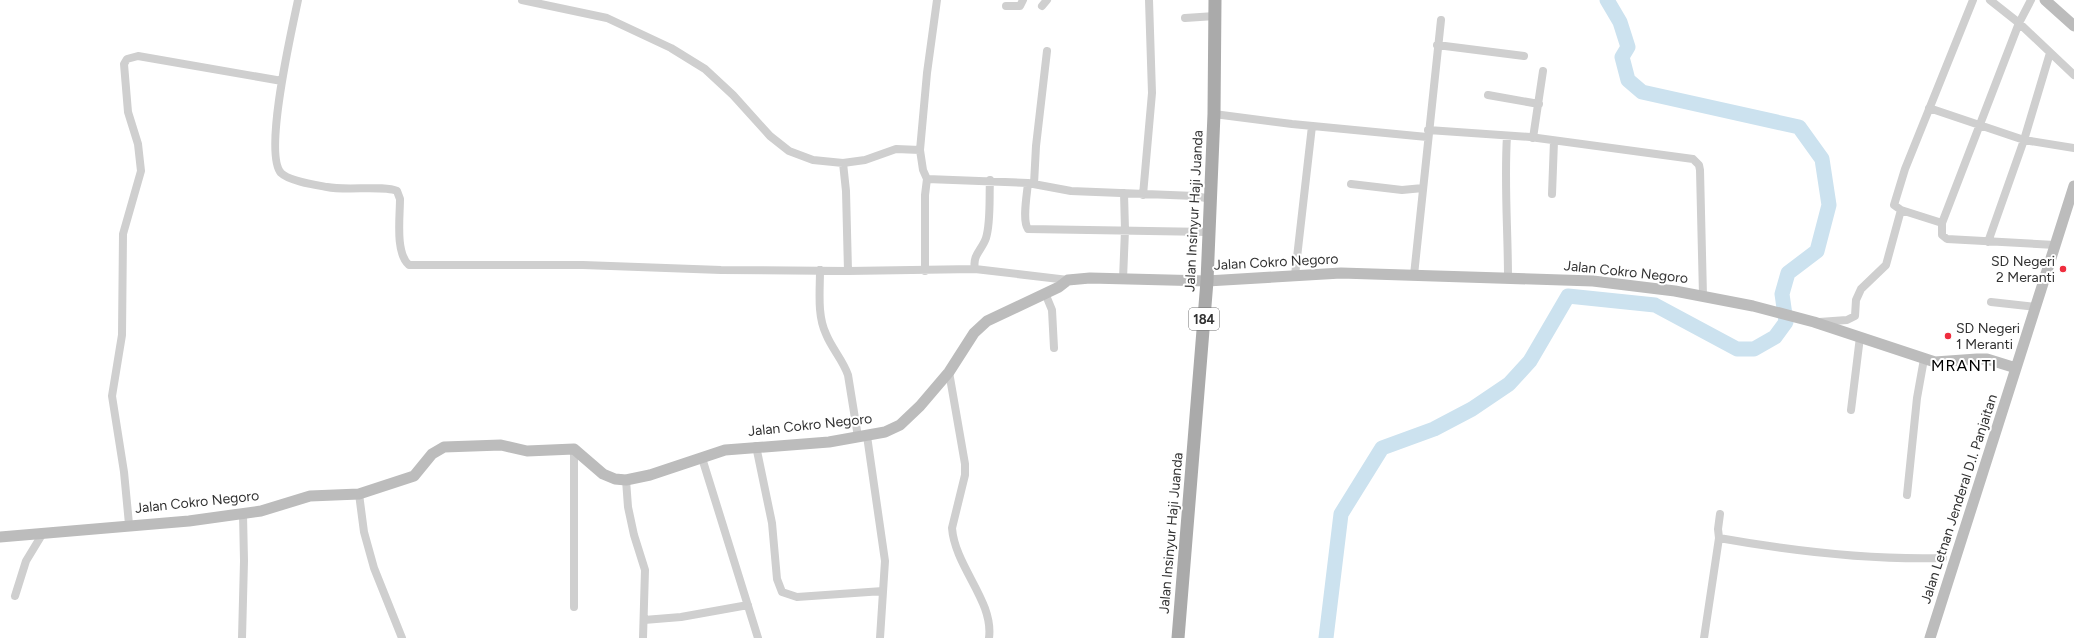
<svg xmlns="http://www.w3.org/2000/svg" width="2074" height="638" viewBox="0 0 2074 638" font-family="Figtree,sans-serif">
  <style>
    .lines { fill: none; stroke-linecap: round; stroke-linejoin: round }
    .river { stroke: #cce2ef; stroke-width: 15 }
    .street { stroke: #cfcfcf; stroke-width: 8 }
    .secondary { stroke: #bcbcbc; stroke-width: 11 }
    .primary { stroke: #aaa; stroke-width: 13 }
    .poi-dot { fill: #ef2d3e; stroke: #fff; stroke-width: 1.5 }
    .labels { text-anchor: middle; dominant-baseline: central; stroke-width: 4; stroke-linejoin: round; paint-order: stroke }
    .shield { fill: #fff; stroke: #707070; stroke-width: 1 }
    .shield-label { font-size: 13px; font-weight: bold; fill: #323232 }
    .street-label { font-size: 14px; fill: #323232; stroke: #fff }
    .poi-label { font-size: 14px; fill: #323232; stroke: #fff; text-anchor: end }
    .quarter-label { font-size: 16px; letter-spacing: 1px; fill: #000; stroke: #fff }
  </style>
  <rect width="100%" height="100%" fill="#fff"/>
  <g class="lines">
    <path class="river" d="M1326,638L1341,514L1382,448L1434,429L1472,409L1509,384L1530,361L1568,296L1655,305L1737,349H1754L1775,337L1786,322L1782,294L1788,273L1817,251L1829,205L1822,159L1799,127L1642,92L1628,80L1622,57L1628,47L1620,22L1607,0"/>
    <path class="street" d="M298,0C292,29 263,153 281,173C289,181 316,185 327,187C346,191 384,185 397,191L400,199C400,217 395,253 409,265H583L721,270L848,271L975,269L1068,280
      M522,0L607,18L671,48L705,69L733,95L770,136L789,151L813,160L843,163
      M1973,0L1905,169L1894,205L1901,210L1942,223V235L1947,239L2055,245
      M1990,0L2019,23L2074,75
      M1006,6H1020L1023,0
      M1042,6L1047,0
      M1185,18L1215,16
      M1437,45L1524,56
      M1488,95L1539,104
      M1929,108L2024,140L2074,148
      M1214,114L1292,124L1427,137
      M1428,130L1530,137L1693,159L1699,165L1700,170L1703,296
      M1507,136C1504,183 1508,230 1508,278
      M1533,138L1543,71
      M927,179L1028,183L1071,191L1195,196L1211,199
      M1028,183C1027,194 1022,221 1028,229L1209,232
      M1034,184L1036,146L1047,51
      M1351,184L1402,190L1423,188
      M1552,194L1554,141
      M1143,195L1152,93L1149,0
      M1942,223L2019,23L2031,0
      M1988,242L2024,140L2050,53
      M975,269C972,255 982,250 986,238C991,222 989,197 990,180
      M820,270C820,291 817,315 826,334C832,349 843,360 848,375L858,437
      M848,271L846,191L843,163L865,160L896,149L920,150
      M925,271V195L927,179L923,170L920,150L927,73L937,0
      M1295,275L1312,126
      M1414,275L1441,20
      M1123,279L1125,230L1124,193
      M1045,293L1052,310L1054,348
      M1991,302L2036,307
      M1819,322L1847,320L1855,316L1856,300L1861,289L1886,265L1901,210
      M949,372L965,464V475L952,528C955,567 994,601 989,638
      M1851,410L1860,337
      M867,436L885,561L880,638
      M756,446L772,523L777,579L782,592L797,597L883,591
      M574,449V607
      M702,458L758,638
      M626,480L628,507L634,535L645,570L643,638
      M359,494L364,532L374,568L402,638
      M1907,495L1917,398L1924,359
      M129,524L124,472L112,396L122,335L123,234L141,171L138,144L128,112L124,64L127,59L138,56L282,81
      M1719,538L1718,529L1720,514
      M15,596L26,561L43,533
      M644,620L681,617L748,605
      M242,638L244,561L243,514
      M1704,638L1719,538C1792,551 1869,560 1943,558"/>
    <path class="secondary" d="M2045,0L2074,26
      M0,537L189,521L261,511L310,496L359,494L414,476L432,454L444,447L501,445L527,451L574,449L603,474L615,479L626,480L650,475L725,450L829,442L885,432L900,425L920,406L949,372L974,333L987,321L1059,287L1068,280L1090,278L1207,281L1341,273L1593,281L1675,291L1753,306L1814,322L1935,362L1977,359H1987L2016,368
      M1930,638L2074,186"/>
    <path class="primary" d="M1178,638L1207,281L1214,114L1215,0"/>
  </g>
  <g class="poi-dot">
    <circle cx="2063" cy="269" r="4"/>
    <circle cx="1948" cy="336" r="4"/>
  </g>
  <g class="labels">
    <rect class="shield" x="1189" y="308" width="30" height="22" rx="3"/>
    <g class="shield-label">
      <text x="1204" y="319">184</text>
    </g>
    <g class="street-label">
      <text transform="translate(1194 211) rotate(-87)">Jalan Insinyur Haji Juanda</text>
      <text transform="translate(1276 262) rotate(-3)">Jalan Cokro Negoro</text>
      <text transform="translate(1626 272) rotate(6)">Jalan Cokro Negoro</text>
      <text transform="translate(810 425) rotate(-6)">Jalan Cokro Negoro</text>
      <text transform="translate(1959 499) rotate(-72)">Jalan Letnan Jenderal D.I. Panjaitan</text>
      <text transform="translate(197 502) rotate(-6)">Jalan Cokro Negoro</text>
      <text transform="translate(1171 533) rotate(-85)">Jalan Insinyur Haji Juanda</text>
    </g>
    <g class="poi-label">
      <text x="2055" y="261">SD Negeri<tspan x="2055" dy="16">2 Meranti</tspan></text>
      <text x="1956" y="328" text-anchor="start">SD Negeri<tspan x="1956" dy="16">1 Meranti</tspan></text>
    </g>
    <g class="quarter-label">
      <text x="1964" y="365">MRANTI</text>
    </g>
  </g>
</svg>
